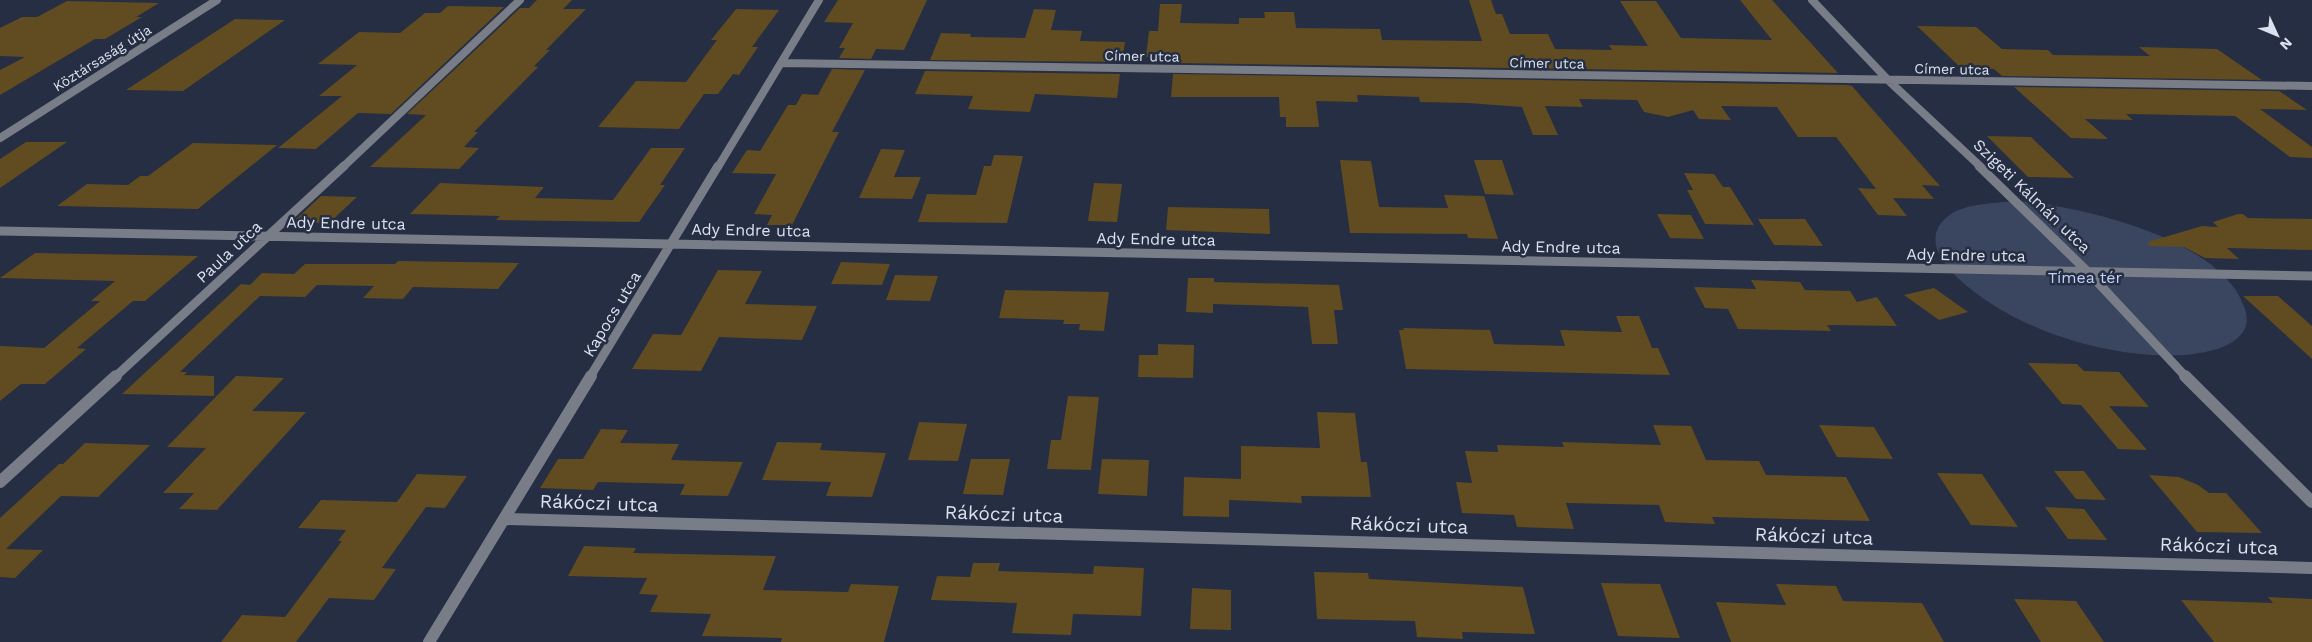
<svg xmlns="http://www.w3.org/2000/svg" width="2312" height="642" viewBox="0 0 2312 642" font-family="'Work Sans',sans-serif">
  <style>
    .green { fill: #3a4660 }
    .building { fill: #614b20 }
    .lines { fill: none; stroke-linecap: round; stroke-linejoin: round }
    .street-far2 { stroke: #787d88; stroke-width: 8 }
    .street-far1 { stroke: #787d88; stroke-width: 9 }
    .street { stroke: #787d88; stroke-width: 12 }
    .labels { text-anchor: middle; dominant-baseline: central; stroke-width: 5; stroke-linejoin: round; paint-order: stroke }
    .far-street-label { font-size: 14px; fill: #dbe1ee; stroke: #252e42 }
    .street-label { font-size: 16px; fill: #dbe1ee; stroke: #252e42 }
    .park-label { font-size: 16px; fill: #bfd1f8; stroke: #252e42 }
    .near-street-label { font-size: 19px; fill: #dbe1ee; stroke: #252e42 }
  </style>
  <rect width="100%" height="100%" fill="#252e42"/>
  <path class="green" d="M2017,201C2081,206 2217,238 2243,304C2247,312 2249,324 2243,332C2231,349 2204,353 2185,355C2129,358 2070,344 2020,320C1991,306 1899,250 1951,214C1968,203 1998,203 2017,201Z"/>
  <path class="building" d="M537,0H572L563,9H586L546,50H550L534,66L538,67L474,132H478L464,147L479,148L459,169L370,167L426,115L407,114L520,8H529Z
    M838,0H927L904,50L876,49L871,59L839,58L845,48H839L853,23L824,22Z
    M1469,0H1491L1496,14H1502L1510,34H1548L1555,49L1612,50L1609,45L1648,46L1620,1H1656L1681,38L1772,40L1740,0H1772L1838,73L1174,63V58L1146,57L1149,31H1158L1160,4H1182L1180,23L1239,24V18H1265L1264,12H1294L1296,28L1380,29L1382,40L1482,41Z
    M67,1L159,3L136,17H142L105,39H95L0,95V70L25,57L0,56V28L22,17H37Z
    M448,6L504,7L391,114L358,113L316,149L278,148L342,96H319L357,65L318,64L359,32L400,33L425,13H440Z
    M736,9L779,10L752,47H758L739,75L733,74L718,94H704L679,129L598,127L636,81L686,82L717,40H711Z
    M1034,9L1056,10L1051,30L1082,31L1080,41L1125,42L1122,62L930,60L941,33L971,34L970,37L1025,38Z
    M235,19L285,20L183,91L126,90Z
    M1917,26L1976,27L2002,49L2048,50L2053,55L2150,56L2139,47L2217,49L2262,80L2002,76L1994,69L1961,68Z
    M832,69L865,70L832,132H839L792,225H767L772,215L754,214L776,174L732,173L747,150L760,151L788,105H796L802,94L818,95Z
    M925,71L1120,74L1117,98L1035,94L1030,112L968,109L973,96L915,94Z
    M1173,74L1848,85L1852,86L1940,186L1922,185L1934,199L1893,198L1907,216L1878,215L1858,188L1876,189L1836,137H1798L1777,107L1721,106L1731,120L1699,119L1693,110L1668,117L1644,112L1637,100L1579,99L1583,107L1545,106L1558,135H1533L1522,107L1468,103L1420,102L1419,97L1357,95L1358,102L1316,101L1319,127H1286V117H1280L1279,97H1171Z
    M2014,87L2279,91L2307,110L2260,109L2312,147V158L2290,157L2235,116L2126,114L2133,120L2085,119L2108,139L2071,138Z
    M1987,136L2031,137L2074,178L2028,177Z
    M26,142H67L0,188V159Z
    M193,143L277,145L198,209L57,206L87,184L128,185L140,176H148Z
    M651,148H685L660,185H665L639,222L496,220L500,216L410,214L440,183L544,187L535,198L613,200Z
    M881,149L905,150L894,177H921L912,199L859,198Z
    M994,155L1023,156L1007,223L918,222L927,194L976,195L984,166H991Z
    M1340,160L1371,161L1379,207L1448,208L1444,195L1484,196L1498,239L1468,238L1467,234L1350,233Z
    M1474,160H1502L1514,195L1485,194Z
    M1684,173L1714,174L1723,187H1730L1754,225L1705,224L1687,190H1693Z
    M1094,183L1122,184L1117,222L1088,221Z
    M321,196L357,197L329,223L293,222Z
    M1168,207L1269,209L1270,234L1166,230Z
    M1657,214L1691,215L1704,239L1670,238Z
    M2238,214H2243L2248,218L2312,219V250L2227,248L2239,259L2205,258L2184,247L2149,246L2148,242L2202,226L2218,227L2213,222Z
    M1758,219H1805L1823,246L1774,245Z
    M35,253L146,255L198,256L145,301H133L77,348L86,349L45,384H21L0,401V346L44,348L100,301H91L115,281L0,278Z
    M398,261L519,263L498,289L413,287L403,299L363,298L374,286L317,285L305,297L260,296L180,372H187L184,375L214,376V396L122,394L241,284L250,285L262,273L294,274L305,264H395Z
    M841,262L890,264L882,285L831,284Z
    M718,270L762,271L745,304L817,306L802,340L719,337L701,371L632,369L653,334L681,335Z
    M895,275L938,276L930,301L886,300Z
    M1188,278H1214V282L1339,285L1343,310H1334L1338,344H1312L1308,307L1213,304V313L1186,312Z
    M1751,280L1800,282L1805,290L1850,291L1857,302L1877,297L1897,326L1827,325L1831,331L1738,329L1728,309L1705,308L1694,287L1756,289Z
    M1934,288L1968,312L1939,320L1904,295Z
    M1005,290L1109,292L1104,331L1079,330L1080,324H1063L1064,320L999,318Z
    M2243,296H2278L2312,326V359Z
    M1616,316H1639L1652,348H1658L1670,375L1406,369L1399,330H1404L1403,328L1490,330L1494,344L1565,346L1560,330L1622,332Z
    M1158,344L1194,345L1193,378L1138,377L1139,355H1158Z
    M2028,363L2077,364L2084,371L2119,372L2149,407L2109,406L2147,450L2118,449L2081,405L2062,404Z
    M236,376L284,378L252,411L306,412L217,510L179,509L194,493H163L206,448L167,447Z
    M1068,396L1099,397L1091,470L1047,469L1051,440H1061Z
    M1317,412L1355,413L1361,462H1367L1371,497L1301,496L1302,503L1229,500V517L1183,516L1184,477L1241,479V446L1320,448Z
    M919,422L967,424L958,461L908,460Z
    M1653,425L1691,426L1706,460L1759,461L1766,475L1846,477L1870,521L1712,517L1715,524L1665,522L1659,505L1566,503L1574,529L1517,527L1514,515L1462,513L1456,482L1472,483L1465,451L1498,452L1497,445L1564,447L1562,442L1661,445Z
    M1819,425L1874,427L1893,459L1837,457Z
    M601,429L628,430L620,443L679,444L671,460L743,462L728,496L680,495L685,484L598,482L593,490L540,488L558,459H583Z
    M777,442L822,443L820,450L886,453L872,497L826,496L831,482L762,480Z
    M85,443L150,445L98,497L61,496L6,549L43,550L15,578L0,577V518L59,464H63Z
    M971,459H1010L1003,495L963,494Z
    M1102,459L1149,460L1147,496L1098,494Z
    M2054,471H2084L2106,500L2076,499Z
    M1937,473L1982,474L2018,527L1971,525Z
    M417,474L467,476L445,508L426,507L382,568L396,569L374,600L329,598L296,642H221L242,615L285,617L342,541H338L346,530L298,528L321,500L397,502Z
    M2149,475L2179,477L2198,485L2209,493H2226L2262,533L2197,532Z
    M2045,507L2084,509L2107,540L2068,539Z
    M584,546L636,548L633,553L776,556L763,590L848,592L851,584L899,586L884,642H781L782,638L702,636L711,614L650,612L658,595L639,594L647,578L568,576Z
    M973,563H1000L998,571L1093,574L1094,566L1144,568L1141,616L1073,614L1071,635L1012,633L1017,603L931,600L937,576L970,577Z
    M1314,572L1368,573L1369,579L1523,587L1535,634L1462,632L1463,639L1417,637L1415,621L1317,619Z
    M1601,583L1660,584L1680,638L1618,636Z
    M1776,584L1836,586L1843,601L1922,603L1944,642H1731L1716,602L1786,605Z
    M1192,588L1231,590V630L1190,629Z
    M2268,597L2312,599V642H2214L2181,600L2273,603Z
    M2014,599L2076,601L2104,642H2041Z"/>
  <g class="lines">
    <path class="street-far2" d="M1812,0L1889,81L1981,167
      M782,63L2312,86
      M0,138L217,0
      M343,167L520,0
      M718,167L819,0"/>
    <path class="street-far1" d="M1979,166L2088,272L2186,377
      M0,231L2312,276
      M115,377L344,166
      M590,377L718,166"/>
    <path class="street" d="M2185,376L2312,502
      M0,482L116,376
      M505,519L2312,568
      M429,642L591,376"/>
  </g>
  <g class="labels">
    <g class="far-street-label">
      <text transform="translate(1142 56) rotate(1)">Címer utca</text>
      <text transform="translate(102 58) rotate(-32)">Köztársaság útja</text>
      <text transform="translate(1547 63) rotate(1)">Címer utca</text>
      <text transform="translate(1952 69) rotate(1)">Címer utca</text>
    </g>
    <g class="street-label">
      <text transform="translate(2032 196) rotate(44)">Szigeti Kálmán utca</text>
      <text transform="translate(346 223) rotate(1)">Ady Endre utca</text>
      <text transform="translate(751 230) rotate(1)">Ady Endre utca</text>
      <text transform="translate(1156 239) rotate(1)">Ady Endre utca</text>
      <text transform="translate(1561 247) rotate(1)">Ady Endre utca</text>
      <text transform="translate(229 252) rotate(-43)">Paula utca</text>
      <text transform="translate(1966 255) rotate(1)">Ady Endre utca</text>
      <text transform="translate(612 314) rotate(-59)">Kapocs utca</text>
    </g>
    <g class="park-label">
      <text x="2085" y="277">Tímea tér</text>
    </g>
    <g class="near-street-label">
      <text transform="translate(599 503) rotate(2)">Rákóczi utca</text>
      <text transform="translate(1004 514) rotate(2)">Rákóczi utca</text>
      <text transform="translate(1409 525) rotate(2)">Rákóczi utca</text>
      <text transform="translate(1814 536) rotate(2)">Rákóczi utca</text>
      <text transform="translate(2219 546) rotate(2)">Rákóczi utca</text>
    </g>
  </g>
  <g transform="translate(2277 35) rotate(134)" stroke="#252e42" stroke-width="4" paint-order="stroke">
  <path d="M0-4L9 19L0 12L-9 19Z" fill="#dbe1ee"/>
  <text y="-8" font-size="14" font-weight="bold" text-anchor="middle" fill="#dbe1ee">N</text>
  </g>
</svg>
